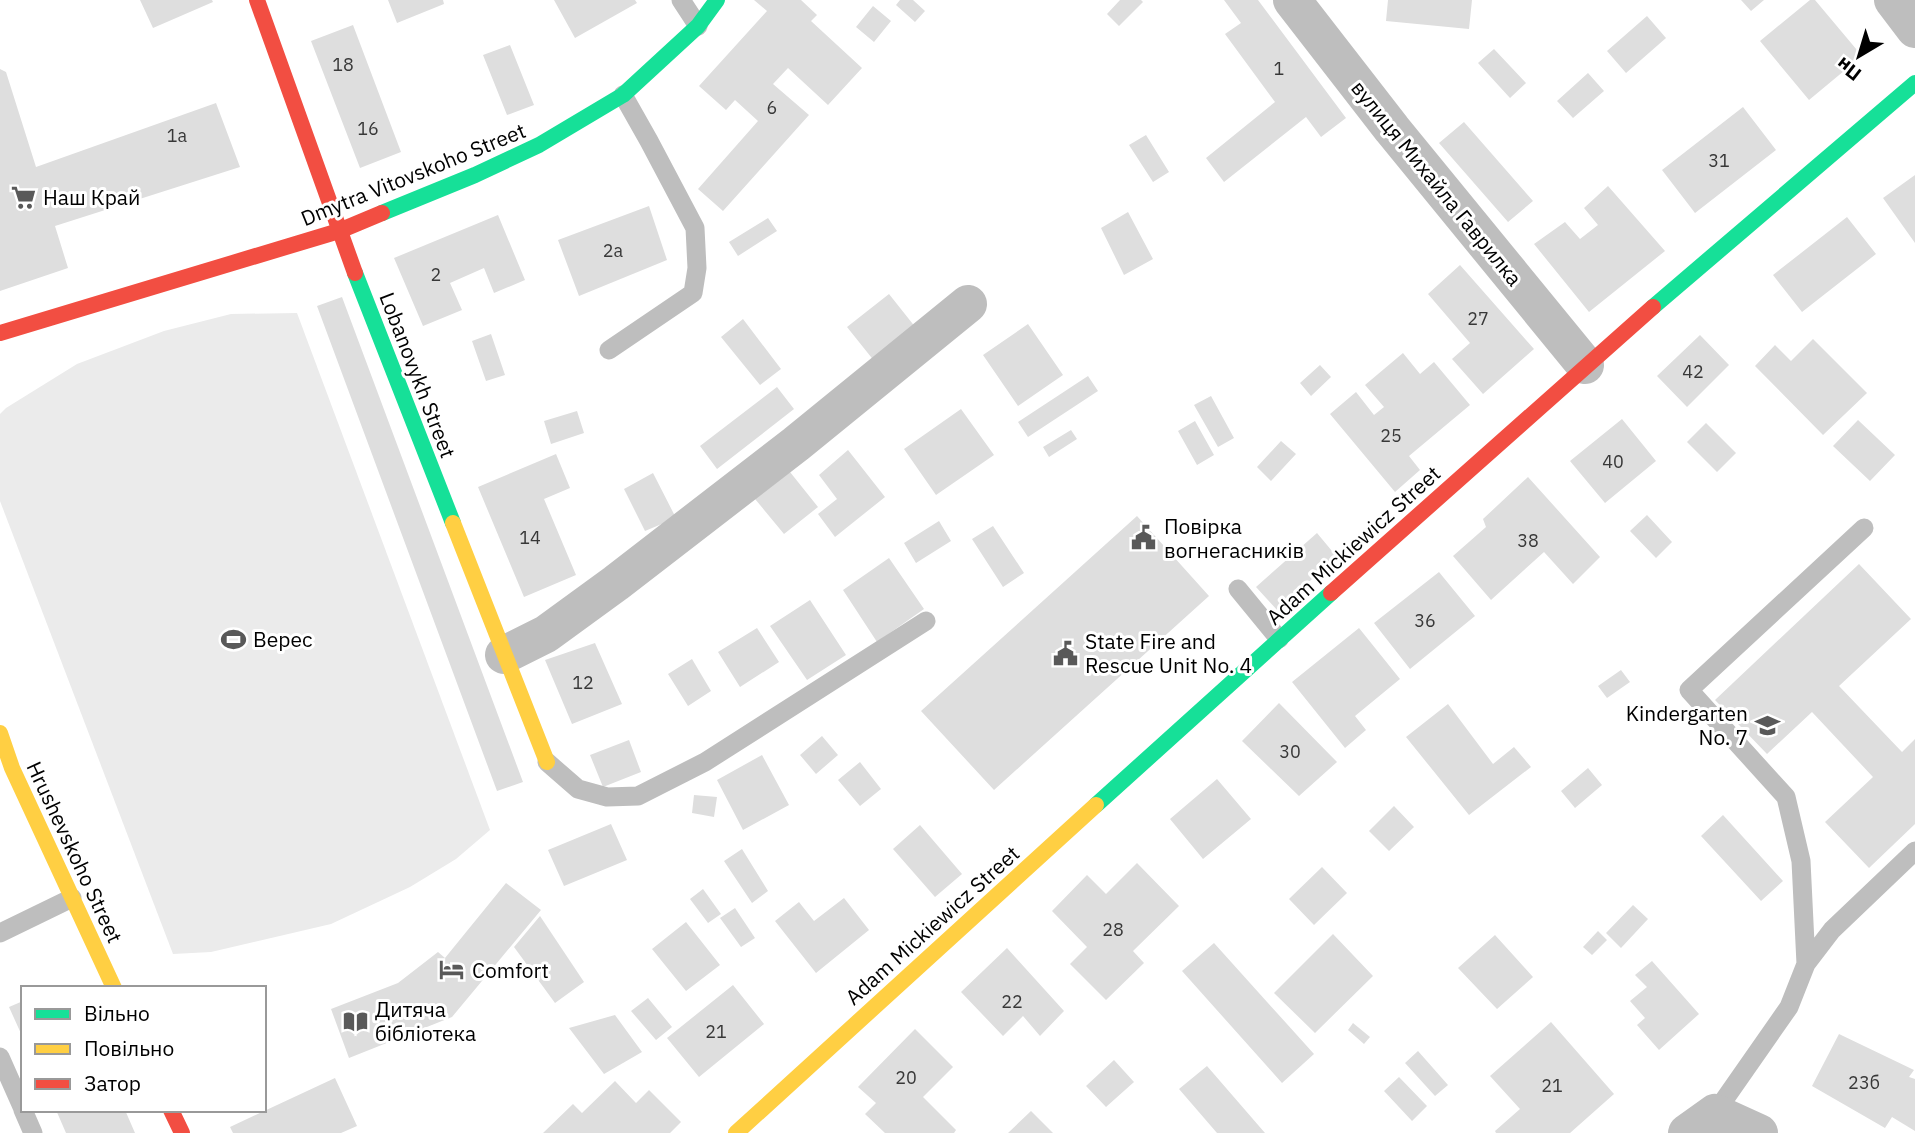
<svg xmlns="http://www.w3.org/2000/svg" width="1915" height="1133" viewBox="0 0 1915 1133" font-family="'IBM Plex Sans',sans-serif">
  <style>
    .green { fill: #ebebeb }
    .building { fill: #dedede }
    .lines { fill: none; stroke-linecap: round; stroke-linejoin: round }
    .lane { stroke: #bebebe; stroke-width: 19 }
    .street { stroke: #bebebe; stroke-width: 38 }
    .fast { stroke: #16e098; stroke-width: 16 }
    .slow { stroke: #ffcf43; stroke-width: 16 }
    .jam { stroke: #f24e42; stroke-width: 16 }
    .labels { text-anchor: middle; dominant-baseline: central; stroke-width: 6; stroke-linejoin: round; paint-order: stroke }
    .number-label { font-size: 18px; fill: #383838 }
    .street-label { font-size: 21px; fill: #000; stroke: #fff }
    .poi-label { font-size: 21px; fill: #000; stroke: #fff; text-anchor: start }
  </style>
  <rect width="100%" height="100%" fill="#fff"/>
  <path class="green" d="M297,313L490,830L456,859L410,887L331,924L211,952L173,954L0,501V414L6,408L77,364L164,331L231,314Z"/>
  <path class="building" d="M140,0H212L213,2L153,28Z
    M388,0H443L444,4L397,23Z
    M554,0H635L637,3L575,38Z
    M754,0H801L817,15L811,21L862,68L828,105L788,68L773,84L809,115L723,211L698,189L758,121L735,100L726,110L699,86L767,11Z
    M900,0H913L925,11L915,22L896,5Z
    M1120,0H1141L1143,2L1119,26L1107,14Z
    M1224,0H1258L1346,118L1321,137L1306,117L1224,182L1206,158L1275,102L1225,34L1241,23Z
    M1388,0H1472L1469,29L1386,21Z
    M1741,0H1764L1751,11Z
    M1810,0H1815L1862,56L1809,100L1760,41Z
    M873,6L891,21L874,42L856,27Z
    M1647,16L1666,38L1626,73L1607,51Z
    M353,25L401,152L360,168L311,41Z
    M510,45L534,105L507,115L483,55Z
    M1494,49L1526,83L1510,98L1478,63Z
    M0,69L6,72L36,167L216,103L240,167L55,226L68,268L0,291Z
    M1588,73L1604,91L1573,118L1557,101Z
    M1743,107L1776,150L1695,213L1662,170Z
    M1464,122L1533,201L1508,222L1439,143Z
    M1146,135L1169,172L1153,182L1129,145Z
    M1915,175V243L1883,198Z
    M1608,186L1665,251L1589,312L1534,244L1565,222L1580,239L1598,225L1584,208Z
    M649,206L667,260L579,296L558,240Z
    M1128,212L1153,259L1124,275L1101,228Z
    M498,215L525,280L494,293L484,268L450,283L462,310L423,326L394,258Z
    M1847,217L1876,254L1802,312L1773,275Z
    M768,218L777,231L738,256L729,242Z
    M1460,265L1534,349L1483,394L1452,359L1470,343L1428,294Z
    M889,294L916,328L875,362L847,327Z
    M342,297L523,782L497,791L317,306Z
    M743,319L781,369L760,385L721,337Z
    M1028,324L1063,375L1018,406L983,355Z
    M491,334L505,375L486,381L472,341Z
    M1700,335L1729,365L1687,407L1657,376Z
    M1813,339L1867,393L1823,435L1755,366L1775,345L1791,361Z
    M1403,353L1420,374L1434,362L1470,405L1409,456L1420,470L1395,492L1330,414L1356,392L1374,415L1384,407L1365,385Z
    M1320,365L1331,377L1311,396L1300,383Z
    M1088,376L1098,391L1028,437L1018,422Z
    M777,387L794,409L717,469L700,446Z
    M1211,396L1234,438L1218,447L1194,405Z
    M961,409L994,455L936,495L904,449Z
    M577,411L584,433L551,444L544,421Z
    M1622,419L1656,461L1605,503L1570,461Z
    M1858,420L1895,455L1870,481L1833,446Z
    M1195,421L1214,455L1197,465L1178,431Z
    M1706,423L1736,453L1717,472L1687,442Z
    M1071,430L1077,439L1049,457L1043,447Z
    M1281,441L1296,454L1271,481L1257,467Z
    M848,450L885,497L835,537L818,514L837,499L819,475Z
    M556,454L570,488L544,499L576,575L524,597L478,487Z
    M790,472L818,507L784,534L755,499Z
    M653,473L676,518L645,531L624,489Z
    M1528,477L1600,557L1573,584L1544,552L1491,600L1453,556L1486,527L1483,519Z
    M1647,515L1672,542L1656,558L1630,531Z
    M1137,516L1209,596L994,790L921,711Z
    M939,521L951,541L916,563L904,543Z
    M993,526L1024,573L1003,587L972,539Z
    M1317,533L1337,557L1277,610L1256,587Z
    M889,558L924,609L877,642L843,590Z
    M1859,564L1911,619L1839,686L1902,752L1915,739V824L1869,868L1825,822L1873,777L1812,712L1767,754L1715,700Z
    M1439,572L1475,616L1410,669L1374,623Z
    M810,600L846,655L807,680L770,626Z
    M757,628L779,662L740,687L718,652Z
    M1359,628L1400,679L1355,716L1366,730L1345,748L1292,682Z
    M595,643L622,704L572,724L545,660Z
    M692,659L711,691L688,706L668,674Z
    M1621,670L1630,682L1607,698L1598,686Z
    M1279,703L1337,762L1299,796L1242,741Z
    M1448,704L1493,764L1514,747L1531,767L1469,815L1406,737Z
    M822,736L838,755L816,774L800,755Z
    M629,740L641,772L603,787L590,755Z
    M762,755L789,805L743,830L717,780Z
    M860,762L881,789L860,806L838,780Z
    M1588,768L1602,785L1575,808L1561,791Z
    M1217,779L1251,819L1203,859L1170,819Z
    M694,795L717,797L714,817L692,813Z
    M1394,806L1414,827L1389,851L1369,831Z
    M1723,815L1783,881L1761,901L1701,836Z
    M611,824L627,860L564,886L548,850Z
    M920,825L962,874L935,897L893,849Z
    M742,849L768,891L752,903L724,861Z
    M1137,863L1179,906L1133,951L1144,963L1106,1000L1070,964L1087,947L1052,911L1087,875L1106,894Z
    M1322,867L1347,893L1314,925L1289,899Z
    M506,883L541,910L452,1017L349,1058L331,1009L398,983L438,952L445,958Z
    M703,889L721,914L708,923L690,899Z
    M844,898L869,930L816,973L775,921L799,902L814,921Z
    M1633,905L1648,919L1621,948L1606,933Z
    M735,908L755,938L741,947L720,918Z
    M540,916L584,982L555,1003L514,947Z
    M686,922L720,965L686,991L652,949Z
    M1598,931L1607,940L1592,955L1583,947Z
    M1333,934L1373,976L1315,1033L1274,993Z
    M1495,935L1533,977L1497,1009L1458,968Z
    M1214,943L1314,1054L1282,1083L1182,971Z
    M1007,948L1064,1011L1040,1036L1023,1016L1003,1036L961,992Z
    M1652,961L1699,1014L1659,1050L1637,1025L1645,1018L1630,1001L1647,987L1635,975Z
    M733,985L764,1024L699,1077L667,1038Z
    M648,998L672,1027L656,1040L631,1011Z
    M23,1001V1038L9,1007Z
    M615,1015L642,1052L604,1074L569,1028Z
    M1551,1022L1614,1094L1570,1133H1496L1495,1131L1520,1109L1490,1076Z
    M1353,1023L1370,1037L1364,1044L1348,1030Z
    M915,1029L953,1067L923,1097L956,1130L954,1133H885L865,1114L876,1103L858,1087Z
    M1839,1034L1914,1070L1909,1077L1915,1079V1131L1892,1117L1885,1128L1812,1086Z
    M1418,1051L1448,1085L1435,1096L1405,1063Z
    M1114,1060L1134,1082L1106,1107L1086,1086Z
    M1207,1066L1265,1133H1217L1179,1089Z
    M1399,1077L1427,1106L1412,1121L1384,1091Z
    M335,1078L357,1126L341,1133H233L230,1127Z
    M615,1081L636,1103L649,1090L681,1122L670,1133H543L573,1104L582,1113Z
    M56,1110H125L135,1133H66Z
    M1031,1111L1053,1133H1008Z"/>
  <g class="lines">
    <path class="lane" d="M681,0L698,26
      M609,350L693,293L697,268L695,228L649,141L623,95
      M1238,589L1279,639
      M547,762L578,789L607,797L638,796L705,762L926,621
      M0,933L72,898
      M1806,964L1801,861L1786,797L1689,690L1864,528
      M0,1057L23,1109
      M23,1110L33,1133
      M1715,1113L1789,1007L1806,964L1832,930L1915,851"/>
    <path class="street" d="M1292,0L1392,129L1585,365
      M1893,0L1915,29
      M504,655L546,634L616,583L796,444L968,304
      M1687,1133L1715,1113L1759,1133"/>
    <path class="fast" d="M382,213L475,175L539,145L623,95L698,26L717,0
      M355,273L453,523
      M1653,307L1915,83
      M1096,805L1331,593"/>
    <path class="slow" d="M453,523L547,762
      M0,733L12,768L114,988
      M736,1133L1096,805"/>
    <path class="jam" d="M257,0L355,273
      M0,333L339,231L382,213
      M1331,593L1653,307
      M171,1110L182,1133"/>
  </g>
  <defs>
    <symbol id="supermarket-bare" viewBox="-9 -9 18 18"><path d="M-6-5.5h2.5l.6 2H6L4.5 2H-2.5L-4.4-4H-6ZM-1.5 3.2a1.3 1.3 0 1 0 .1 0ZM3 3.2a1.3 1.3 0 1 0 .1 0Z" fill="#595959" stroke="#fff" stroke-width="2.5" paint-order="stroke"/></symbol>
    <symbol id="civic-bare" viewBox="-9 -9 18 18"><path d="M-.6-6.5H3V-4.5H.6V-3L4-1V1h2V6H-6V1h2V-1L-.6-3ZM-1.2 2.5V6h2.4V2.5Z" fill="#595959" stroke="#fff" stroke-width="2.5" paint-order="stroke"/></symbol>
    <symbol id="stadium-bare" viewBox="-9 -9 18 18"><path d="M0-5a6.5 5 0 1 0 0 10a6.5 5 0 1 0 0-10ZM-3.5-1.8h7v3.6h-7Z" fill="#595959" stroke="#fff" stroke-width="2.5" paint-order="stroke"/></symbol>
    <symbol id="school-bare" viewBox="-9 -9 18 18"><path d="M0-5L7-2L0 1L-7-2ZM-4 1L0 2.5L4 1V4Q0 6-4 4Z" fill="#595959" stroke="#fff" stroke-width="2.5" paint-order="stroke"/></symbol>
    <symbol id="hotel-bare" viewBox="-9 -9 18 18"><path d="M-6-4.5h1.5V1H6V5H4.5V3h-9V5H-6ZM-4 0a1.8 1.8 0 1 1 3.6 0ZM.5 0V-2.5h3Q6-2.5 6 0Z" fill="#595959" stroke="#fff" stroke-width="2.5" paint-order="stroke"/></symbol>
    <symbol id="library-bare" viewBox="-9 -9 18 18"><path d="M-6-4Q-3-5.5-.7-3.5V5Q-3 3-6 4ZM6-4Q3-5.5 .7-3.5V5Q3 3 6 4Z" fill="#595959" stroke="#fff" stroke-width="2.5" paint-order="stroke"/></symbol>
  </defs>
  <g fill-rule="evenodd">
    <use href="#supermarket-bare" x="6" y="180" width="35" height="35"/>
    <use href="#civic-bare" x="1126" y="520" width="35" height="35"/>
    <use href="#stadium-bare" x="216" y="622" width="35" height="35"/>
    <use href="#civic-bare" x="1048" y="636" width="35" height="35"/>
    <use href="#school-bare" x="1750" y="708" width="35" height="35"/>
    <use href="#hotel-bare" x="434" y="952" width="35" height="35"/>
    <use href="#library-bare" x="338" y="1004" width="35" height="35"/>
  </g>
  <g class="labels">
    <g class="number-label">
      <text x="343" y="64">18</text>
      <text x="1279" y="68">1</text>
      <text x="772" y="107">6</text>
      <text x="368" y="128">16</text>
      <text x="177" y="135">1а</text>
      <text x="1719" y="160">31</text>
      <text x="613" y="250">2а</text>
      <text x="436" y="274">2</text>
      <text x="1478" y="318">27</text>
      <text x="1693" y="371">42</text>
      <text x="1391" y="435">25</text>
      <text x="1613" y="461">40</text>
      <text x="530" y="537">14</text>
      <text x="1528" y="540">38</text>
      <text x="1425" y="620">36</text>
      <text x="583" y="682">12</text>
      <text x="1290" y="751">30</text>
      <text x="1113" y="929">28</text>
      <text x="1012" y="1001">22</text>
      <text x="716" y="1031">21</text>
      <text x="906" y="1077">20</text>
      <text x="1864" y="1082">23б</text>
      <text x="1552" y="1085">21</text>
    </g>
    <g class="street-label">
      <text transform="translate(413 174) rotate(-22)">Dmytra Vitovskoho Street</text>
      <text transform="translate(1437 183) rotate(51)">вулиця Михайла Гаврилка</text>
      <text transform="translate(418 375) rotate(69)">Lobanovykh Street</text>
      <text transform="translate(1353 545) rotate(-42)">Adam Mickiewicz Street</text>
      <text transform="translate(75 852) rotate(65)">Hrushevskoho Street</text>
      <text transform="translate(932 925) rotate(-42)">Adam Mickiewicz Street</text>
    </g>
    <g class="poi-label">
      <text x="43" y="197">Наш Край</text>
      <text x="1164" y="526">Повірка<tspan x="1164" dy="24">вогнегасників</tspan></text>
      <text x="253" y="639">Верес</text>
      <text x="1085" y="641">State Fire and<tspan x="1085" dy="24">Rescue Unit No. 4</tspan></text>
      <text x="1748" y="713" text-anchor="end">Kindergarten<tspan x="1748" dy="24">No. 7</tspan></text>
      <text x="472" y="970">Comfort</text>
      <text x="375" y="1009">Дитяча<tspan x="375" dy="24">бібліотека</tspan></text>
    </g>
  </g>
  <rect x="21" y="986" width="245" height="126" fill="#ffffff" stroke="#999999" stroke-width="2"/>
  <rect x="35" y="1009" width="35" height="10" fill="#16e098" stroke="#999999" stroke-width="2"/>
  <text x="84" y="1021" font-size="21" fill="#000000">Вільно</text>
  <rect x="35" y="1044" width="35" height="10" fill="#ffcf43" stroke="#999999" stroke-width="2"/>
  <text x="84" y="1056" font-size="21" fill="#000000">Повільно</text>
  <rect x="35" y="1079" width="35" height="10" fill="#f24e42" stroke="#999999" stroke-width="2"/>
  <text x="84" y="1091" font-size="21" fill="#000000">Затор</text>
  <g transform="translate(1859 56) rotate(218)" stroke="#ffffff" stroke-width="5" paint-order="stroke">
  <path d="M0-5L12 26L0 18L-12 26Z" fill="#000000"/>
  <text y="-10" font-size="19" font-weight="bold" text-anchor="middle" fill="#000000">Пн</text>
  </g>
</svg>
